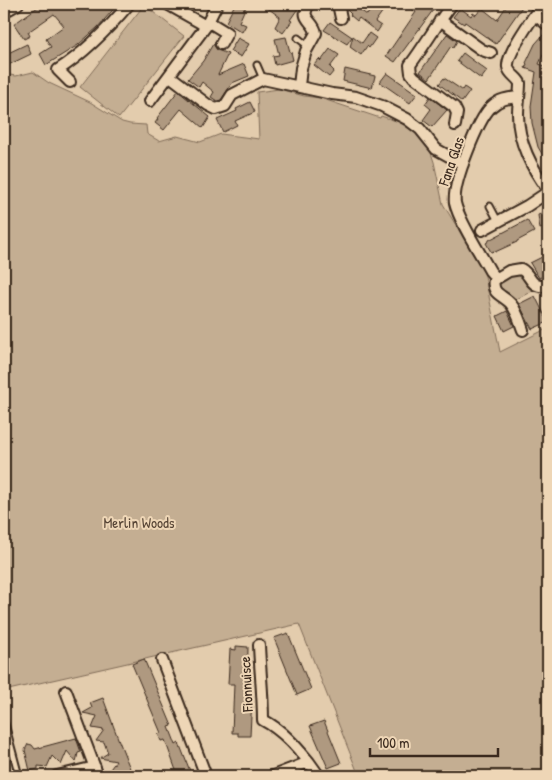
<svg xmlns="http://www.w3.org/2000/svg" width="552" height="780" viewBox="0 0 552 780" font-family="'Patrick Hand',sans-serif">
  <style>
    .green { fill: #c4ae92; stroke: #806c58 }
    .building { fill: #af9980; stroke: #3b2a1e }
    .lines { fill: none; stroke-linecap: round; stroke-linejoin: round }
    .service-casing { stroke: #3b2a1e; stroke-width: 9 }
    .minor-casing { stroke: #3b2a1e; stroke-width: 14 }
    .service { stroke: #eed6b6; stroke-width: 5 }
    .minor { stroke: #eed6b6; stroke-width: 10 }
    .labels { text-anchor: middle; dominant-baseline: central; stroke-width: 4; stroke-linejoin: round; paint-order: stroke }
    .street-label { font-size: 15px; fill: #3b2a1e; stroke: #eed6b6 }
    .park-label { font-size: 15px; fill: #564435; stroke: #eed6b6 }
  </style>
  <rect width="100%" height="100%" fill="#e3ccad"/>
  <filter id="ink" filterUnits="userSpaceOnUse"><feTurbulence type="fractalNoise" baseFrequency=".02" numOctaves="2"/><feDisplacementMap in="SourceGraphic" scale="10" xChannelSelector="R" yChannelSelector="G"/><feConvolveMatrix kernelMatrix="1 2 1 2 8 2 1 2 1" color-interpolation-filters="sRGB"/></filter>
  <g filter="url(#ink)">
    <path class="green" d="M144,5L184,36L119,118L80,87Z
      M33,72L49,83L90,102L122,122L130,124L146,125L147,134L159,141L177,136L200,142L221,134L259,139L257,92L279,89L304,96L320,98L380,118L381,116L399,122L417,134L429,147L434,162L443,204L484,271L500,352L548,328V776H359L299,624L4,691V74L16,76Z
      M519,272L536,289L515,300L502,291L499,286L503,278Z"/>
    <path class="building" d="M42,4H118L98,27L78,45L46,65L40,54L51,47L46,39L64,26L54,14L28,32L30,36L24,39L14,24Z
      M235,4H247L239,22L246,25L242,32L226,22Z
      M262,4H301L290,20L292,21L283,33L275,27L280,17Z
      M352,4L367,15L375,4H388L375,22L381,26L377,32L359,18L357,21L350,15L351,14L347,10Z
      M404,4H432L436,6L395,62L386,56L416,12Z
      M508,4H524L496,44L465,22L464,24L453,17L460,8L471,16L473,13L476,15L482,8L497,20Z
      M330,22L352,37L347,44L324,30Z
      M369,33L376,38L369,48L367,46L361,55L350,47L353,36L362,43Z
      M447,34L457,41L453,48L451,46L429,79L420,72Z
      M544,34L548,37V47L543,55L539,64L547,67L544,76L548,77V81L544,112L548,138V164L538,147L532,123L531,106L536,72L525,68L527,64L526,63L535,44Z
      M286,37L290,52H291L293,60L275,65L273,56L279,55L275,39Z
      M238,38L249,44L241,57L230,51Z
      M27,44L31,54L4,67V55Z
      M213,44L217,50L228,54L218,75L244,64L249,76L232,83L221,100L217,101L211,97L214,92L202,82L199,87L188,79L203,61Z
      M330,49L339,55L330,67L334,71L329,77L314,65L319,59L321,61Z
      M463,53L487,71L481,79L457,61Z
      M345,69L375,76L372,88L343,81Z
      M387,73L417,94L410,103L380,82Z
      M444,78L462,90L464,87L470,91L462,102L439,84Z
      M178,91L210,117L203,128L181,109L164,130L155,123L158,119L157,118Z
      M430,97L447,110L432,127L423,120L431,109L425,104Z
      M250,102L255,112L235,121L237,125L223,132L217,120L237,111L236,109Z
      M548,211V226L540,229L538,215Z
      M527,220L534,232L517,241V242L495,252L494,251L491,252L486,243L489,241V240Z
      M544,256L548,263V274L539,278L530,263Z
      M535,296L548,322L532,329L519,304Z
      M507,311L514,326L504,331L497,316Z
      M288,633L311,689L297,695L274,638Z
      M236,646L248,647L247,696H252L250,736H238V733H232L234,684H228L230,649L236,650Z
      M144,659L172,726L169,727L176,745L179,743L192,776H178L165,740L161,741L158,734L161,733L132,664Z
      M103,698L119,741L133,776H117L116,774L108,772L116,761L100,758L108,753L104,742L96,741L104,730L92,728L97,716L83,713L92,708L90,703Z
      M324,721L341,763L328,768L310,726Z
      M76,738L81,752L78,753L76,762L67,751L61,765L52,756L47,767L38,766V769L30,771L25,750L28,744L32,745L35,749Z"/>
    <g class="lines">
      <defs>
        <path id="service" d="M298,38L308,46
          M257,65L263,79
          M490,206L498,221
          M4,720L19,776"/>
        <path id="minor" d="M167,4L206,26L217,4
          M338,4L341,18
          M452,4C437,24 425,45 410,65L411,73L414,77L454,107L457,113L455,125
          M542,4C534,16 506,54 508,67C509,74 517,77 520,83C520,93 518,104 518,114C518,143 532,168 548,190
          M4,12L18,4
          M535,15L548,25
          M440,20L482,50L491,53
          M209,22L227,33L221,44
          M170,76L208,105L216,109L225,106L232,95L263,79L332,94L356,97L382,106L407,119L420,129L436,149L463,164
          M70,82L58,70C86,52 108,29 129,4
          M299,86L301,68L306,51L316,33C314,20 299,20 309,4
          M150,101L206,26
          M482,230L527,206L548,192
          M496,278L490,271C480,253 459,221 455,203C452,184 478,120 491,107C499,99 508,98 519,97
          M523,330C520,322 517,311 511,304C504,295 491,295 494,280L509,271L521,269C533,276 528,288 548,286
          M259,645C260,670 263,694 263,720C282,730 296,746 309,762
          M162,660L206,776
          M66,691L98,776
          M57,776L95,767
          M273,776L309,762L319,776"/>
      </defs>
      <use href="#service" class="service-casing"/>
      <use href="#minor" class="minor-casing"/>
      <use href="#service" class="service"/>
      <use href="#minor" class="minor"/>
    </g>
  </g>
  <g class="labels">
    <g class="street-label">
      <text transform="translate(451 161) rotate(-71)">Fana Glas</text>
      <text transform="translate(246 684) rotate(-93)">Fionnuisce</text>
    </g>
    <g class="park-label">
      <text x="139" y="522">Merlin Woods</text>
    </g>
  </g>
  <rect width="552" height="780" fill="none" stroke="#eed6b6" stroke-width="20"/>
  <rect x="10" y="10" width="532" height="760" fill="none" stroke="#3b2a1e" stroke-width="2" filter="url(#ink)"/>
  <path d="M370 748v8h128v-8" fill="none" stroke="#3b2a1e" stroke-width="2.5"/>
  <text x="377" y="748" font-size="15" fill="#3b2a1e" stroke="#eed6b6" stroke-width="4" paint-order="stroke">100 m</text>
</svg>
